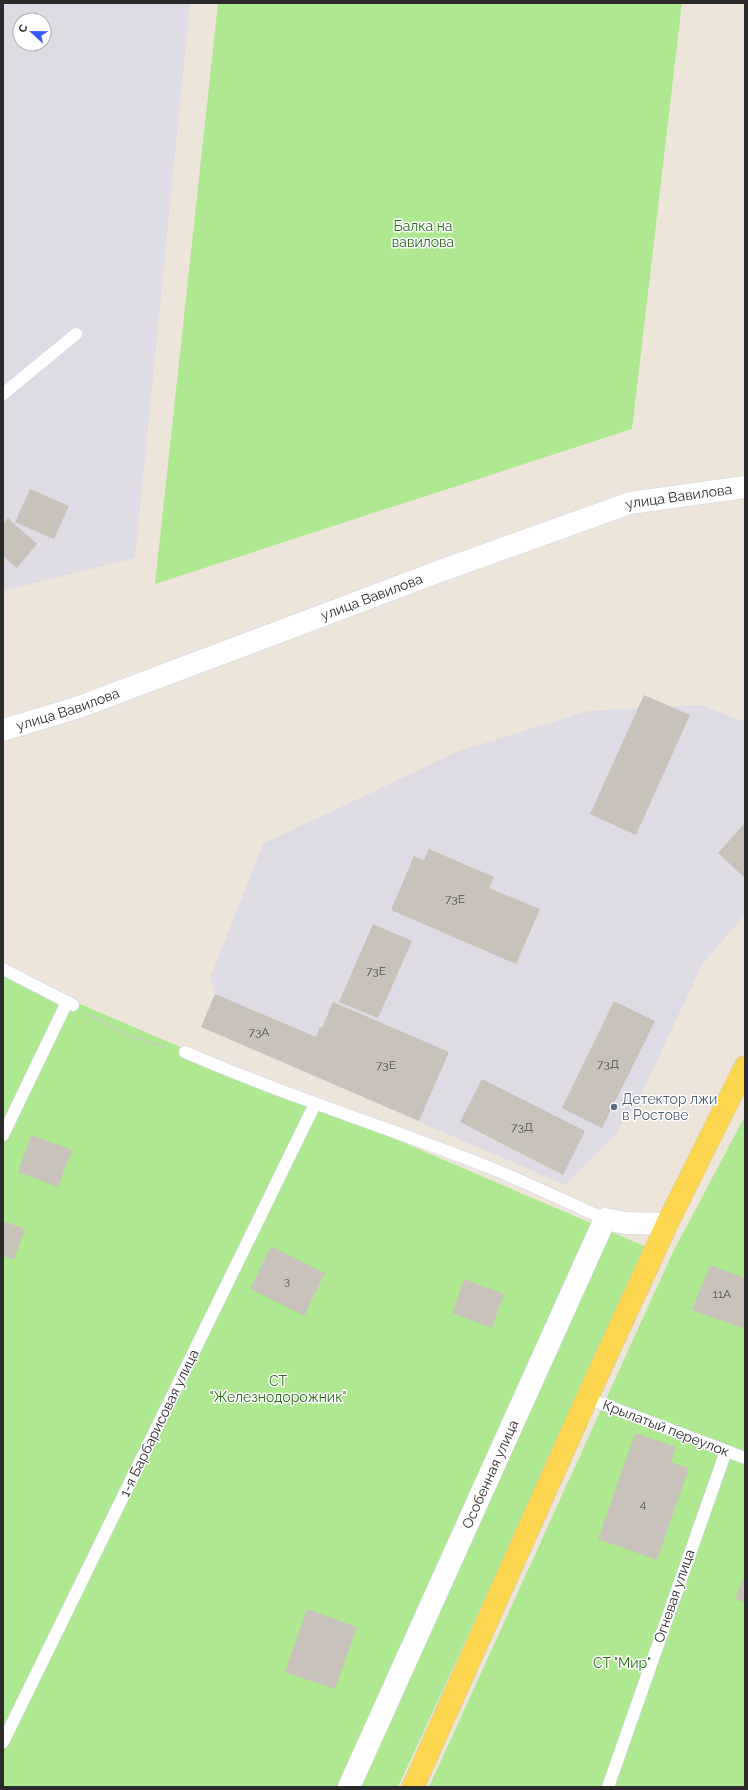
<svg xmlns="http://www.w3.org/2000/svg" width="748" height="1790" viewBox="0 0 748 1790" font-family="Raleway,sans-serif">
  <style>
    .industrial { fill: #dedbe5; fill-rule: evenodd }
    .green { fill: #aee991 }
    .building { fill: #c8c2ba }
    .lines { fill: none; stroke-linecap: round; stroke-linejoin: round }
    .service-casing { stroke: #cfd3e4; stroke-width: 13 }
    .minor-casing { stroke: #cfd3e4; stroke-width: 23 }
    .tertiary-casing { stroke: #cfd3e4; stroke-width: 23 }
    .primary-casing { stroke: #c8c8c8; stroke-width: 23 }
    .path { stroke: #c8c8c8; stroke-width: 2.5; stroke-dasharray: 3 2; stroke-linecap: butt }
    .service { stroke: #fff; stroke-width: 12 }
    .minor { stroke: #fff; stroke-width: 22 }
    .tertiary { stroke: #fff; stroke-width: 22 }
    .primary { stroke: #fdd64f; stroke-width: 22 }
    .service-dot { fill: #5c6f8a; stroke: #fff; stroke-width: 1.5 }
    .labels { text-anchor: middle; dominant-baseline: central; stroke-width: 3; stroke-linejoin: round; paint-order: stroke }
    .number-label { font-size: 12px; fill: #52504e }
    .park-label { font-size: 14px; fill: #256d13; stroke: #fff }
    .street-label { font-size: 14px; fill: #2a2a2a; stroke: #fff }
    .service-label { font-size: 14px; fill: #4e5e75; stroke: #fff; text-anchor: start }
  </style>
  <rect width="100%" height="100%" fill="#ede5da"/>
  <path class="industrial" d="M3,3H190L135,558L3,591ZM20,20H44V44H20Z
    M700,705L745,722V915L703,963L637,1103L614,1136L565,1185L201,1027L215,994L210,978L263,844L459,751L588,711Z"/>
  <path class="green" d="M218,3H682L632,429L155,584Z
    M3,971L647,1247L398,1787H3Z
    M745,1116V1787H429L673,1252Z"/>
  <path class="building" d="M30,489L69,506L54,539L15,522Z
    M8,518L37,544L17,568L3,556V524Z
    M644,695L690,715L636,835L590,814Z
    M745,823V878L718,853Z
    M429,849L494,877L489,888L540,909L516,964L391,910L414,856L424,860Z
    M373,924L412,941L378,1018L339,1002Z
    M215,994L316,1037L320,1027L322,1028L333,1002L449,1052L419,1121L201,1027Z
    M614,1001L655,1021L602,1128L562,1108Z
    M482,1079L585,1131L563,1175L460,1122Z
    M31,1135L72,1150L58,1187L18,1172Z
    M3,1221L25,1229L14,1260L3,1256Z
    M271,1246L325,1273L304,1316L250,1289Z
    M710,1265L745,1278V1329L692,1310Z
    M464,1279L504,1294L492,1328L452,1313Z
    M635,1433L676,1447L671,1462L689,1468L657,1560L598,1539Z
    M745,1573V1603L735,1599Z
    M307,1609L357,1627L335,1689L285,1672Z"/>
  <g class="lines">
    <defs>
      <path id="service" d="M3,394L76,334
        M3,969L73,1005
        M185,1052C286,1096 390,1128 491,1168C530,1184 567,1202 605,1219
        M3,1135L67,1002
        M587,1398L745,1458
        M3,1742L315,1104
        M608,1787L726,1451"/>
      <g id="minor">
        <path id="s1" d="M349,1787L605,1219L626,1223L667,1224"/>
      </g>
      <g id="tertiary">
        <path id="s2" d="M3,730L79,707L443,570L630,503L745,487"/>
      </g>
      <path id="primary" d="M413,1787L587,1398L667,1224L745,1067"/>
    </defs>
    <use href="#service" class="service-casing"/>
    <use href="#minor" class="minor-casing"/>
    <use href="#tertiary" class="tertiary-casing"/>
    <use href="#primary" class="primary-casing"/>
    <path class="path" d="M89,1014L126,1035L165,1047"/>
    <use href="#service" class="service"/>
    <use href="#minor" class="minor"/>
    <use href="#tertiary" class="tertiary"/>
    <use href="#primary" class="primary"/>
  </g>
  <circle class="service-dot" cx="614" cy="1107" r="4"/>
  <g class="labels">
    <g class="number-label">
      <text x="455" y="899">73Е</text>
      <text x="376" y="971">73Е</text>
      <text x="259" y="1032">73А</text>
      <text x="608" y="1064">73Д</text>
      <text x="386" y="1065">73Е</text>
      <text x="522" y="1127">73Д</text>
      <text x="287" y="1281">3</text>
      <text x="722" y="1294">11А</text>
      <text x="643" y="1504">4</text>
    </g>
    <g class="park-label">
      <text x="423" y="226">Балка на<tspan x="423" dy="16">вавилова</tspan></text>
      <text x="278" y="1381">СТ<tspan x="278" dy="16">"Железнодорожник"</tspan></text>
      <text x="622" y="1663">СТ "Мир"</text>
    </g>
    <g class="street-label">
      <text stroke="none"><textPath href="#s2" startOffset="716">улица Вавилова</textPath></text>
      <text stroke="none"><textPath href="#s2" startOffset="392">улица Вавилова</textPath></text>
      <text stroke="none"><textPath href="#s2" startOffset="68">улица Вавилова</textPath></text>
      <text transform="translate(159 1423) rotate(-64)">1-я Барбарисовая улица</text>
      <text transform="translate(666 1428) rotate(21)">Крылатый переулок</text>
      <text stroke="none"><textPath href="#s1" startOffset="343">Особенная улица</textPath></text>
      <text transform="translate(674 1596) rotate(-71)">Огневая улица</text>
    </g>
    <g class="service-label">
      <text x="622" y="1099">Детектор лжи<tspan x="622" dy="16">в Ростове</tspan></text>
    </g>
  </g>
  <rect width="748" height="1790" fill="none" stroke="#2a2a2a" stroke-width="8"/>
  <g transform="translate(32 32) rotate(292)"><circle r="19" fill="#ffffff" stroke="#aaaaaa"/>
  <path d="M0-3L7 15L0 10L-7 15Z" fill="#3559ff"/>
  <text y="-6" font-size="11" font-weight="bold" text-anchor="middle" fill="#2a2a2a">С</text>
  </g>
</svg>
